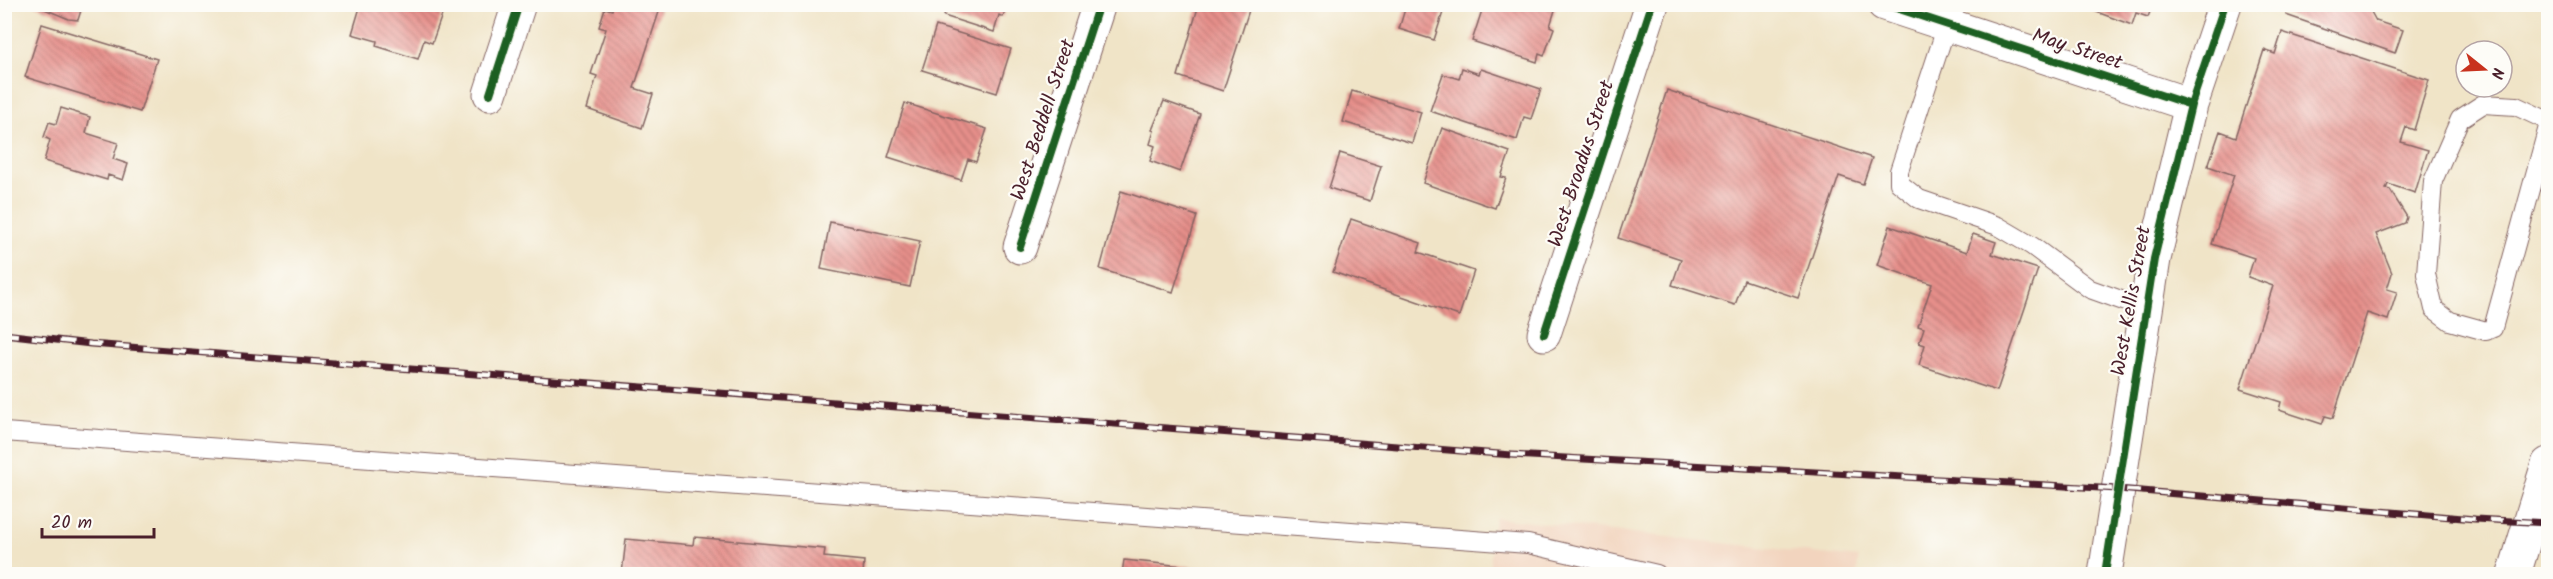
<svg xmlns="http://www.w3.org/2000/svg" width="2553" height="579" viewBox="0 0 2553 579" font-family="Kalam,sans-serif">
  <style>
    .built { fill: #f2d4be }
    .building { fill: url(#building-back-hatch) }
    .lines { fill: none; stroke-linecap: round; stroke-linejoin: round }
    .service-casing { stroke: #846462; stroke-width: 20 }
    .minor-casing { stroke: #846462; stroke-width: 35 }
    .secondary-casing { stroke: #846462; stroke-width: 35 }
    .service { stroke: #fff; stroke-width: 18 }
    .minor { stroke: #fff; stroke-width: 33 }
    .secondary { stroke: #fff; stroke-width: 33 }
    .rail-casing { stroke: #4a1f2b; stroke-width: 7 }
    .rail { stroke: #fdfcf7; stroke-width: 4.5; stroke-dasharray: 14; stroke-linecap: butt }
    .cycleway-casing { stroke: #fdfcf7; stroke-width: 11 }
    .cycleway { stroke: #1b5e20; stroke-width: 8 }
    .labels { text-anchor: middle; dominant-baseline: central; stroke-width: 4.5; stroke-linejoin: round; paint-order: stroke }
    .street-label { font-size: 20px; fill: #4a1f2b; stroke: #fdfcf7 }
  </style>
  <defs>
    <pattern id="building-back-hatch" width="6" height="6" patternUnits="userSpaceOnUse" patternTransform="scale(1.5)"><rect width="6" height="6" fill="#e68f8a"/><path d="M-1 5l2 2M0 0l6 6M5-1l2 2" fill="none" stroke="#bc7471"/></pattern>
  </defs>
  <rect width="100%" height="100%" fill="#fdfcf7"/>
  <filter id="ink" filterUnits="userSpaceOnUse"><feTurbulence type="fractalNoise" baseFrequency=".0167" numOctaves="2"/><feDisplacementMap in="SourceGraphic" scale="12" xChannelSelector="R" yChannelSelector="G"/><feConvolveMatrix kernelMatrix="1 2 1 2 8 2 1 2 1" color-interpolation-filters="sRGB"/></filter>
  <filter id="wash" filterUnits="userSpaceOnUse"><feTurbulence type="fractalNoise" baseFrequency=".008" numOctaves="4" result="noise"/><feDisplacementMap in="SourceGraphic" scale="24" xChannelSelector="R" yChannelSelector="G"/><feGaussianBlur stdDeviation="1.35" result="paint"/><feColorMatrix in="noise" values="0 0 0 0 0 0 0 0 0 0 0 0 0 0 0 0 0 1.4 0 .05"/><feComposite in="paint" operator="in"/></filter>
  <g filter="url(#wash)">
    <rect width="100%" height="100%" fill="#f0e4c7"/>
    <path class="built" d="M1495,518L1858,558L1857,574H1489Z"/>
    <g id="blocks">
      <path class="building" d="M32,4H83L78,20L69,19Z
        M361,4H419L443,12L432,43L424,40L418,59L376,46L377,41L352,34Z
        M614,4H645L660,9L634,88L653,94L642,128L587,109L597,76L591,74L606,29L599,27L605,8L612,10Z
        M948,4H1007L1003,17L999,15L994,32L944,16Z
        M1199,4H1251L1223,91L1178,76Z
        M1394,4L1445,6L1434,40L1399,29L1405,9Z
        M1484,4H1557L1550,26L1554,28L1544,56L1539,54L1537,62L1472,41Z
        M2075,4H2153L2148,17L2136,13L2132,25Z
        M2290,4H2354L2370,10L2376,21L2403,30L2395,53L2286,15Z
        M42,24L157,59L140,112L25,77Z
        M936,26L1011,49L997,93L922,70Z
        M2282,32L2429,80L2414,130L2406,127L2401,142L2428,150L2415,193L2388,184L2386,189L2390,190L2407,217L2405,223L2376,234L2392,273L2387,289L2397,292L2388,320L2367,313L2333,418L2325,416L2322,424L2279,410L2281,402L2240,389L2273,286L2248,277L2254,258L2212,244L2234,175L2208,166L2220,131L2236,137L2264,50L2275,54Z
        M1462,68L1479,74L1481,69L1541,89L1531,119L1524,117L1517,140L1430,111L1443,74L1459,79Z
        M1667,90L1872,158L1863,184L1839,176L1798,298L1744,280L1735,305L1672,285L1681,259L1618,238Z
        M1352,91L1421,112L1412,143L1343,122Z
        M1164,101L1200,114L1180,172L1150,161L1155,146L1150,144L1154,131L1152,130Z
        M905,103L987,129L976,162L968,159L961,180L888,157Z
        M61,108L90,117L86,133L118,143L113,159L128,164L123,180L108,175L107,180L44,161L50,140L44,137L49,122L56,124Z
        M1442,128L1510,152L1501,177L1506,178L1495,208L1423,183Z
        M1340,153L1381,166L1370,201L1329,188Z
        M1121,191L1197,216L1173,292L1100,269Z
        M1351,219L1421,243L1418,252L1474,271L1459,316L1333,272Z
        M830,222L920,241L910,287L821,269Z
        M1890,226L1967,252L1973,234L1996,242L1992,254L2038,269L1997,391L1919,365L1925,345L1919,343L1924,328L1918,326L1932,284L1877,265Z
        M694,537L825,549L824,557L864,561L863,574H622L626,539L693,545Z
        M1124,560L1251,573V574H1122Z"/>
    </g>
  </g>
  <g filter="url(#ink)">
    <use href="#blocks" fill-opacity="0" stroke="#846462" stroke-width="1.5"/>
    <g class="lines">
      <defs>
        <path id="service" d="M1947,25L1899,171V183L1919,199L1998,226L2032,246L2090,289L2146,309
          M2548,121L2516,106L2483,104L2460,119L2433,181L2426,274L2434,309L2450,321L2486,331L2493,328L2548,127
          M4,432L1528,544L1657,574"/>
        <path id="minor" d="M1884,4L2191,105
          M490,94L519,4
          M1020,247L1099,4
          M1544,334L1652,4
          M2105,574L2154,259L2191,105L2225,4"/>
        <path id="secondary" d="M2514,574L2548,464"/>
      </defs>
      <use href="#service" class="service-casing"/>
      <use href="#minor" class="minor-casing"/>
      <use href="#secondary" class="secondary-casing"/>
      <use href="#service" class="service"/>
      <use href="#minor" class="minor"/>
      <use href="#secondary" class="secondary"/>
      <defs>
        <path id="rail" d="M4,334L91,344L1512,455L2118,489L2475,519L2548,523"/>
      </defs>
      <use href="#rail" class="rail-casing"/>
      <use href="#rail" class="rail"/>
      <defs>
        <path id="cycleway" d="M1884,4L2191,105
          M490,94L519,4
          M1020,247L1099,4
          M1544,334L1652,4
          M2105,574L2154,259L2191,105L2225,4"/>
      </defs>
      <use href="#cycleway" class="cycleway-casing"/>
      <use href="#cycleway" class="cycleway"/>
    </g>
  </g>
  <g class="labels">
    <g class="street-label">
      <text transform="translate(2077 50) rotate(18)">May Street</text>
      <text transform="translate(1044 120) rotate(-72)">West Beddell Street</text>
      <text transform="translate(1582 164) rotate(-72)">West Broadus Street</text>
      <text transform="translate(2132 301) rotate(-80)">West Kellis Street</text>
    </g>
  </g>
  <rect width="2553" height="579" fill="none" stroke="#fdfcf7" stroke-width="24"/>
  <g transform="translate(2484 69) rotate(108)"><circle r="28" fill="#fdfcf7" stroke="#b5a4a5" stroke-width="1.5"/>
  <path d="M0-4.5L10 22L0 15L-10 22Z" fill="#c8321e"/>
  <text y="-9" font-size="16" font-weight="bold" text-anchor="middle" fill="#4a1f2b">N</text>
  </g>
  <path d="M42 528v9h112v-9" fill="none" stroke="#4a1f2b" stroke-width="3"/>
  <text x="51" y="528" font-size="18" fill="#4a1f2b" stroke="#fdfcf7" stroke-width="4.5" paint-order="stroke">20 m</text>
</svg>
